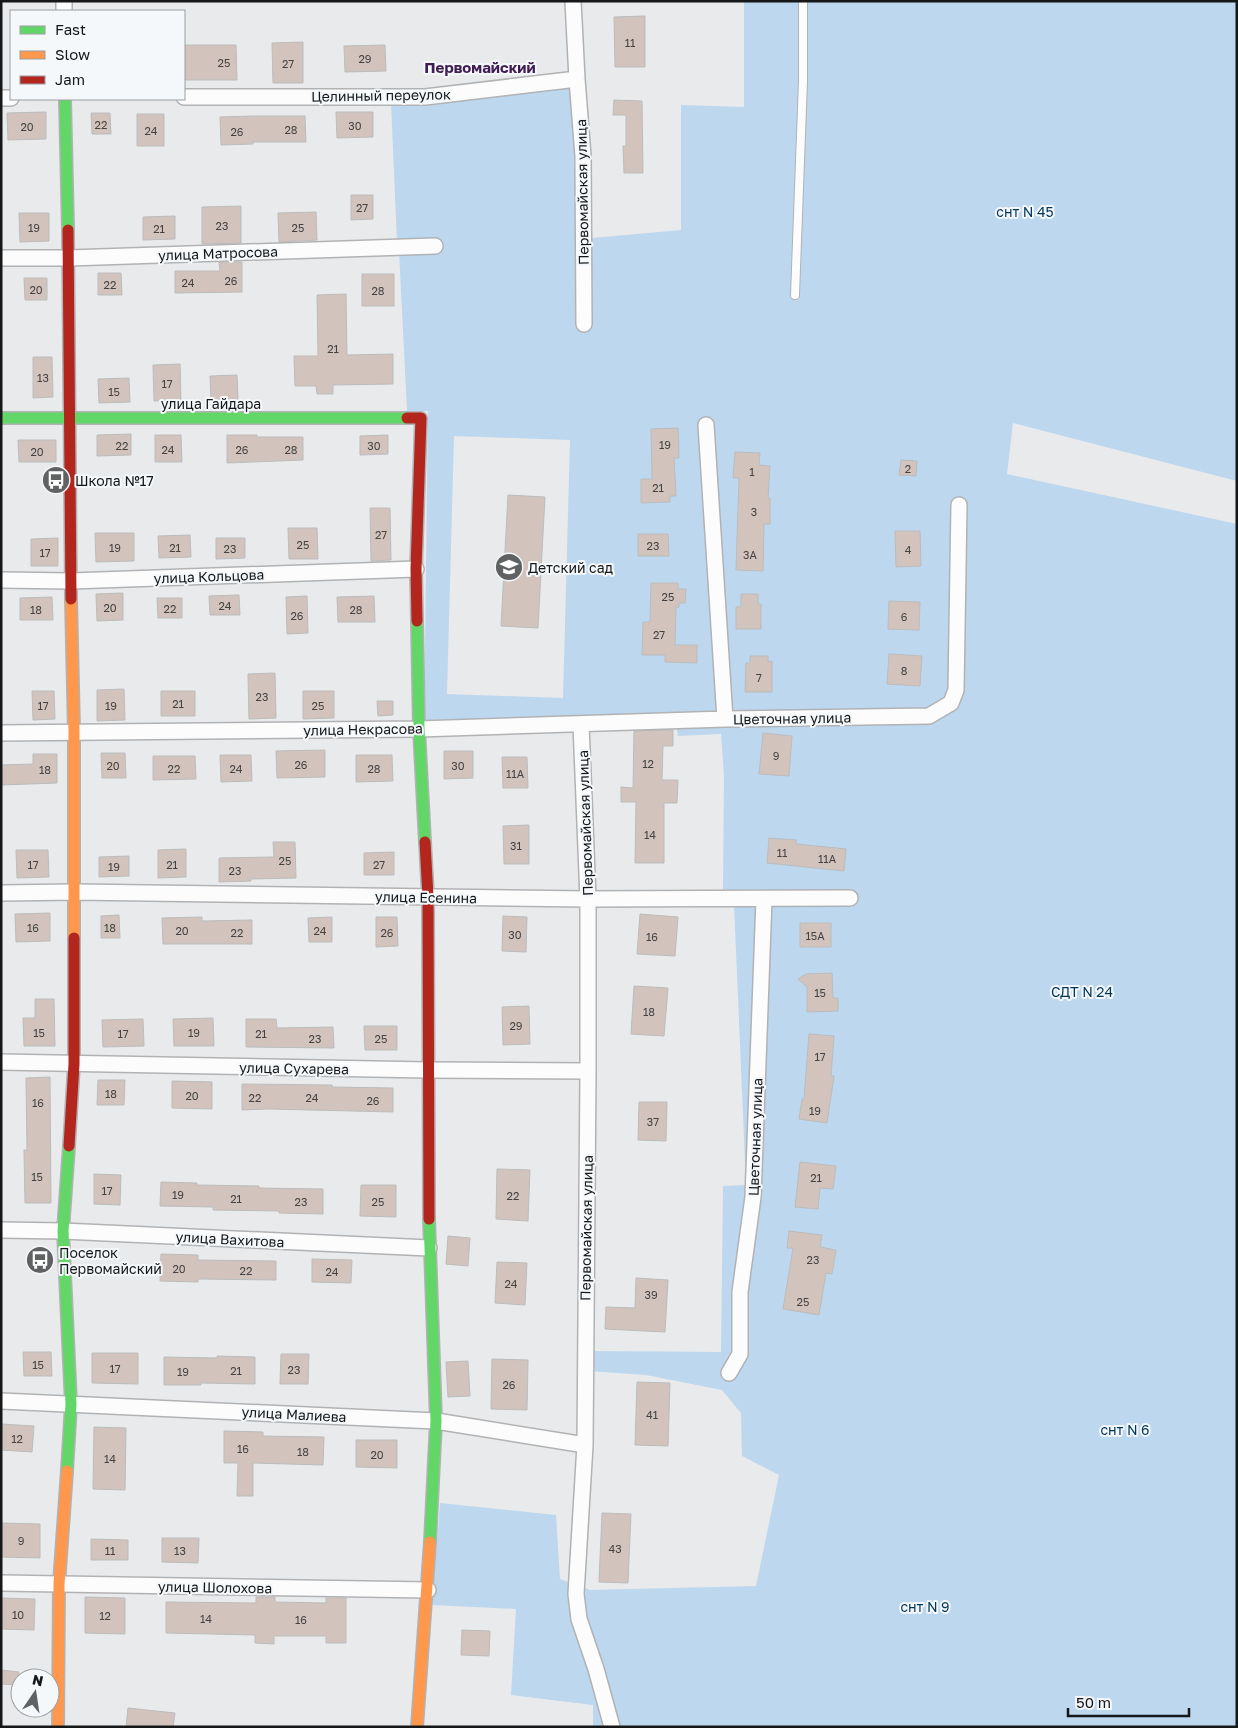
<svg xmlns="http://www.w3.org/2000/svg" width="1238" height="1728" viewBox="0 0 1238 1728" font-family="'Golos Text',sans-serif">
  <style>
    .green { fill: #bdd7ef; fill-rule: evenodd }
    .building { fill: #d2c4bd; stroke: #bbbcbc }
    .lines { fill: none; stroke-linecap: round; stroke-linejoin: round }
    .lane-casing { stroke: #b1b2b4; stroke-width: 10 }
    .street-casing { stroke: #b1b2b4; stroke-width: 18 }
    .fast-casing { stroke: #b1b2b4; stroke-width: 14 }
    .slow-casing { stroke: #b1b2b4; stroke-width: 14 }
    .jam-casing { stroke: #b1b2b4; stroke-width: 14 }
    .lane { stroke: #fcfcfc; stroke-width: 8 }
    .street { stroke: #fcfcfc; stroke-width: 15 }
    .fast { stroke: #63d668; stroke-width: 11 }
    .slow { stroke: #ff974d; stroke-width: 11 }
    .jam { stroke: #b3261e; stroke-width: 11 }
    .labels { text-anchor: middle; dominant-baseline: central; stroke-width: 4; stroke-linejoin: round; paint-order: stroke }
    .number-label { font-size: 11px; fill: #454241 }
    .street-label { font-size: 14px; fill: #161718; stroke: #f4f8fb }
    .park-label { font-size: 14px; fill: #00365b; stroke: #f4f8fb }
    .poi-label { font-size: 14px; fill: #161718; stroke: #f4f8fb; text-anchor: start }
    .neighbourhood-label { font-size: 15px; font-weight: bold; fill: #401c53; stroke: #f4f8fb }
  </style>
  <rect width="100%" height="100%" fill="#e8eaec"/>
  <path class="green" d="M744,1H1237V481L1013,423L1007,474L1237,524V1727H593V1705L511,1695L516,1609L432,1605L440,1503L556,1515L560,1579L590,1590L756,1586L779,1475L742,1456L741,1413L722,1390L646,1375L589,1371L591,1351L721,1352L723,1186L746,1185L734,904L723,890L724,775L721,734L678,736L676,725L424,729L428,411H407L399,251L397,241L391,103L572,84L590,326L592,238L681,230V105L744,107ZM454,436L570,440L563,698L447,694Z"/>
  <path class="building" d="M645,16V67H615L614,17Z
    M303,42V83H273L272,43Z
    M184,45H236L237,80H184Z
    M385,45L386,71L345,72L344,46Z
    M614,100L642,101L643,173H624L623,146H626V115H613Z
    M46,112V139L8,140L7,113Z
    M336,112H373V137L337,138Z
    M91,113H110L111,134H92Z
    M137,114H164V146H137Z
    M252,116H305L306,142H253V144L221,145L220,117Z
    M351,195H373V219L351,220Z
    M241,206V243L202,244V207Z
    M316,212L317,240L279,242L278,213Z
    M19,213H49V241L20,242Z
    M175,216V239L143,240V217Z
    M219,262H242V292L175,293V271H220Z
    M98,273H121L122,295H98Z
    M362,274H394V306H362Z
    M24,278H47V300H25Z
    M346,294L347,355L393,354V384L333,385V394H317L316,386H295L294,356H318L317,295Z
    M33,357H52L53,397L33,398Z
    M180,364L181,400L154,401L153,365Z
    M237,375L238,399L211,400L210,376Z
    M129,378L130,402L99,403L98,379Z
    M678,428L679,458H674L676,496H670V502L641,503V479H652L651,429Z
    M131,434V455L97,456V435Z
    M155,435H181L182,462H155Z
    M227,435H257V437H303V460L227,463Z
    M388,435V454L360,455V436Z
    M18,440H56V462H19Z
    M735,452L760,453L759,465L770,466L768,498H770V524H764L763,571L736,570L739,478H733Z
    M901,460L917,461L916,476L899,475Z
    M508,495L545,497L538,628L501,626Z
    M370,508H390L391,560L371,561Z
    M288,528H317L318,559H289Z
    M895,531H920L921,566L896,567Z
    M95,533H134V561L96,562Z
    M638,534H668L669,556H638Z
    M190,535L191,557L159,558L158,536Z
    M58,538V566H31V539Z
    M216,538H245V558L216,559Z
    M651,583H678V589H686L685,603H679V607H676L675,645H697V663L665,662V655H642L643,622H650Z
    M123,593V620L97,621L96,594Z
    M741,594H758V604H761V629H736V607H741Z
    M239,595L240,615H210L209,596Z
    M307,596L308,633L287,634L286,597Z
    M374,596L375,622H338L337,597Z
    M52,597L53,620H20V598Z
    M157,598H182V618H158Z
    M889,601L920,602L919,630L888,629Z
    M889,654L922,656L920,686L887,684Z
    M750,656H768V662L772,661V692H745L746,663H750Z
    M275,673L276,718L249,719L248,674Z
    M124,689L125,720L97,721V690Z
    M32,691H54L55,719L33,720Z
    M161,691H195V716H161Z
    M303,691H334V718L303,719Z
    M377,701H393V715L378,716Z
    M673,730V746H663L662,780H678L677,803H664V863H635L636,802H621V787L633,788L634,731Z
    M763,733L792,736L789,776L759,774Z
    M325,750V777L277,778L276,751Z
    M444,751H473V778L444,779Z
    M101,753H125L126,778H102Z
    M33,754H57V783L1,785V765L33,764Z
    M220,755H251L252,781L221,782Z
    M356,755H392L393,781L356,782Z
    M153,756H195L196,779L153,780Z
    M502,757H527L528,788H503Z
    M529,825V864H504L503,826Z
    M769,838L796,840V844L846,849L844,871L767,863Z
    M273,842H295L296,878L251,879V881L219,882V858L274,857Z
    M186,849V877L158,878V850Z
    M16,850H48L49,877L17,878Z
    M394,852V875H364V853Z
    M129,856V876L99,877V857Z
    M50,913V941L16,942L15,914Z
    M640,914L678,917L675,956L637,954Z
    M119,915L120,938H101V916Z
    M503,916L527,917L526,952L502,951Z
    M202,917V921L252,920V944H163L162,918Z
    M332,917V942H309L308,918Z
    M376,917H397L398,946L376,947Z
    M800,923H831V947H800Z
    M832,973L833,998H838V1011L807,1012V987L798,979L806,974Z
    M634,986L668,988L664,1036L631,1034Z
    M35,999H54L55,1046H24L23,1018H35Z
    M529,1006L530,1044L503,1045L502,1007Z
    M213,1018L214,1046H174L173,1019Z
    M143,1019L144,1046L103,1047L102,1020Z
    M246,1019H276L277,1028L333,1027L334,1048L246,1047Z
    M364,1026H397V1050H365Z
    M809,1034L834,1036L831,1076H834L827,1123L799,1119L802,1099H804Z
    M50,1077L51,1203H25L24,1150H27L26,1078Z
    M98,1080H125L124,1105H97Z
    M172,1081L212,1082V1109L172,1108Z
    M242,1084L332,1085V1087L393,1088V1112L269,1109L242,1110Z
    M639,1102H667L666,1141L638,1140Z
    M800,1162L836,1166L833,1189L820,1188L818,1209L795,1207Z
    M497,1169L530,1170L528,1221L496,1219Z
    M94,1174L121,1175L120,1205L94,1204Z
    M161,1182L197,1183V1185L259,1186V1188L323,1189V1214L279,1213V1211L213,1210V1207L160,1206Z
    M361,1185H396V1217L360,1216Z
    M789,1231L822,1235L820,1247L836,1250L832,1274L826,1273L819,1315L783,1309L793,1248H787Z
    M448,1236L470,1238L468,1266L446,1264Z
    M161,1254L198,1255V1260L276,1261V1280L198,1279V1282L160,1281Z
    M312,1259L352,1260L351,1283L312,1282Z
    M497,1262L527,1263L525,1305L495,1303Z
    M636,1278L668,1280L665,1332L605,1329L606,1307L635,1308Z
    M23,1352H51L52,1376H24Z
    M92,1353H138V1384L92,1383Z
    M281,1354H309L308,1384H280Z
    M217,1356L255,1357V1384L201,1383V1385H164V1357L217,1358Z
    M492,1359L528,1360L527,1410L491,1409Z
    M468,1361L470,1396L448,1397L446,1362Z
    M637,1382L670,1383L668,1446L635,1445Z
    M1,1424L34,1426L32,1452L1,1450Z
    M94,1427L126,1428L125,1490L93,1489Z
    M224,1431L263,1432V1436L324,1437L323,1465L253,1463V1496H237L238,1463H224Z
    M356,1440H397V1468L356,1467Z
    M602,1513L631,1514L628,1583L599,1582Z
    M1,1523L40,1524V1558L1,1557Z
    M162,1538H199L198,1563L162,1562Z
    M91,1539L128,1540V1560H91Z
    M85,1597L125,1598V1634L85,1633Z
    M256,1597H275V1602L326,1603V1598H346V1643H326V1636H274V1644L255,1643V1635L166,1633V1602L256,1603Z
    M1,1598L35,1599L34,1630L1,1629Z
    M462,1630L490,1631L489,1656L461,1655Z
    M1,1670L19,1672L18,1685L1,1684Z
    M128,1708L175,1713L173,1727H126Z"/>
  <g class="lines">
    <defs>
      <path id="lane" d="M795,295L803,81V1"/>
      <path id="street" d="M64,1V11
        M573,1L577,79L583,156L584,324
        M184,97H425L577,79
        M1,98H11
        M1,258H69L435,246
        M706,425L725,719L929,716L951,703L956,690L959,505
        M1,580L71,581L416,569
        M581,724L588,899V1071L585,1445L576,1594L579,1619L596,1669L612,1727
        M1,733L419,729L725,719
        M1,893L75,892L588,899L850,898
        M1,1062L427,1070L588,1071
        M1,1230L63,1231L429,1248
        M729,1373L740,1354V1292L753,1197L764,899
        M1,1401L436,1421L585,1445
        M1,1583L428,1590"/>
      <path id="fast" d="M65,99L68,230
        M1,418H407
        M417,621L419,729L425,842
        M429,1219L436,1421L430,1542
        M67,1471L71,1404L63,1231L69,1146"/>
      <path id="slow" d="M71,599L74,732V938
        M58,1727L59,1584L67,1471
        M417,1727L430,1542"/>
      <path id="jam" d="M68,230L71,599
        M407,418H421L416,569L417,621
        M425,842L428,897L429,1219
        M69,1146L74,1064V938"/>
    </defs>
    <use href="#lane" class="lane-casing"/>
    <use href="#street" class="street-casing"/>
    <use href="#fast" class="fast-casing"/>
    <use href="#slow" class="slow-casing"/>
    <use href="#jam" class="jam-casing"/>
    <use href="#lane" class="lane"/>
    <use href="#street" class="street"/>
    <use href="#fast" class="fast"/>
    <use href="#slow" class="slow"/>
    <use href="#jam" class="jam"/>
  </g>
  <defs>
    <symbol id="bus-disc" viewBox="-11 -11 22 22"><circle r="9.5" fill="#606162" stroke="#f4f8fb"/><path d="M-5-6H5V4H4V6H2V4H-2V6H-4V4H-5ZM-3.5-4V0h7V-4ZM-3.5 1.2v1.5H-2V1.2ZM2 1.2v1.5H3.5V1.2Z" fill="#fff"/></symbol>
    <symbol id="school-disc" viewBox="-11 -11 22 22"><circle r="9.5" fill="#606162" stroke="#f4f8fb"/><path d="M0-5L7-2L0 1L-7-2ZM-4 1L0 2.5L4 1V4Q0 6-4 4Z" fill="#fff"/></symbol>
  </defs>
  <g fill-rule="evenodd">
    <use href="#bus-disc" x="40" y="464" width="32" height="32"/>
    <use href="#school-disc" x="493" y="551" width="32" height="32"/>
    <use href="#bus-disc" x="24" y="1244" width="32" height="32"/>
  </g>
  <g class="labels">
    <g class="number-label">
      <text x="630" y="42">11</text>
      <text x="365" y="58">29</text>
      <text x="224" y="62">25</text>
      <text x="288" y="63">27</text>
      <text x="101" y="124">22</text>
      <text x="355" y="125">30</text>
      <text x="27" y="126">20</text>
      <text x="291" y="129">28</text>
      <text x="151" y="130">24</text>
      <text x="237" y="131">26</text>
      <text x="362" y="207">27</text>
      <text x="222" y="225">23</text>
      <text x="34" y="227">19</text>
      <text x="298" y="227">25</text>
      <text x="159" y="228">21</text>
      <text x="231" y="280">26</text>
      <text x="188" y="282">24</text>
      <text x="110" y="284">22</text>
      <text x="36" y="289">20</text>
      <text x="378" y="290">28</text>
      <text x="333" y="348">21</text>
      <text x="43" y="377">13</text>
      <text x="167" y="383">17</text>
      <text x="114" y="391">15</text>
      <text x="665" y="444">19</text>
      <text x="122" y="445">22</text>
      <text x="374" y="445">30</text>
      <text x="168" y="449">24</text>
      <text x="242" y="449">26</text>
      <text x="291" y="449">28</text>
      <text x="37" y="451">20</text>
      <text x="908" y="468">2</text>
      <text x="752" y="471">1</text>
      <text x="658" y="487">21</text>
      <text x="754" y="511">3</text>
      <text x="381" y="534">27</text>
      <text x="303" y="544">25</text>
      <text x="653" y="545">23</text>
      <text x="115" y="547">19</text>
      <text x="175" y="547">21</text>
      <text x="230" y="548">23</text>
      <text x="908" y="549">4</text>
      <text x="45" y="552">17</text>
      <text x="750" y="554">3А</text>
      <text x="668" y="596">25</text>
      <text x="225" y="605">24</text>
      <text x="110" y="607">20</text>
      <text x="170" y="608">22</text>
      <text x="36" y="609">18</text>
      <text x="356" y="609">28</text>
      <text x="297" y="615">26</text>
      <text x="904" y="616">6</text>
      <text x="659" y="634">27</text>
      <text x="904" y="670">8</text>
      <text x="759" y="677">7</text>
      <text x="262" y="696">23</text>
      <text x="178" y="703">21</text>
      <text x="43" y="705">17</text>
      <text x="111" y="705">19</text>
      <text x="318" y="705">25</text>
      <text x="776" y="755">9</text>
      <text x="648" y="763">12</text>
      <text x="301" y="764">26</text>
      <text x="113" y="765">20</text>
      <text x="458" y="765">30</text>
      <text x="174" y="768">22</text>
      <text x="236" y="768">24</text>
      <text x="374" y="768">28</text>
      <text x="45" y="769">18</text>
      <text x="515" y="773">11А</text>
      <text x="650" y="834">14</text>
      <text x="516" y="845">31</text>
      <text x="782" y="852">11</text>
      <text x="827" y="858">11А</text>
      <text x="285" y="860">25</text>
      <text x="33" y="864">17</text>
      <text x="172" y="864">21</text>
      <text x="379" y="864">27</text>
      <text x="114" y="866">19</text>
      <text x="235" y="870">23</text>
      <text x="33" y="927">16</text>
      <text x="110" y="927">18</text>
      <text x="182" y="930">20</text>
      <text x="320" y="930">24</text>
      <text x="237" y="932">22</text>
      <text x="387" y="932">26</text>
      <text x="515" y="934">30</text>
      <text x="815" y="935">15А</text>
      <text x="652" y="936">16</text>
      <text x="820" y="992">15</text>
      <text x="649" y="1011">18</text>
      <text x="516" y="1025">29</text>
      <text x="39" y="1032">15</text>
      <text x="194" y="1032">19</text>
      <text x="123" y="1033">17</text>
      <text x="261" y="1033">21</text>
      <text x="315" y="1038">23</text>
      <text x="381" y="1038">25</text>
      <text x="820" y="1056">17</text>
      <text x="111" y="1093">18</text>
      <text x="192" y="1095">20</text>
      <text x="255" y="1097">22</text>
      <text x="312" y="1097">24</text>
      <text x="373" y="1100">26</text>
      <text x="38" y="1102">16</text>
      <text x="815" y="1110">19</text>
      <text x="653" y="1121">37</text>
      <text x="37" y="1176">15</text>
      <text x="816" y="1177">21</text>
      <text x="107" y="1190">17</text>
      <text x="178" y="1194">19</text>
      <text x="513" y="1195">22</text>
      <text x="236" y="1198">21</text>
      <text x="301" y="1201">23</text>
      <text x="378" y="1201">25</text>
      <text x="813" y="1259">23</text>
      <text x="179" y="1268">20</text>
      <text x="246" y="1270">22</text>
      <text x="332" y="1271">24</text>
      <text x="511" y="1283">24</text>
      <text x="651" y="1294">39</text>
      <text x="803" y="1301">25</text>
      <text x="38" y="1364">15</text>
      <text x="115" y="1368">17</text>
      <text x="294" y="1369">23</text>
      <text x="236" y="1370">21</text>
      <text x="183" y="1371">19</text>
      <text x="509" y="1384">26</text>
      <text x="652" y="1414">41</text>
      <text x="17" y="1438">12</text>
      <text x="243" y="1448">16</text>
      <text x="303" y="1451">18</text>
      <text x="377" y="1454">20</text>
      <text x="110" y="1458">14</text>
      <text x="21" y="1540">9</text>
      <text x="615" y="1548">43</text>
      <text x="110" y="1550">11</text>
      <text x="180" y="1550">13</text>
      <text x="18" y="1614">10</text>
      <text x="105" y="1615">12</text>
      <text x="206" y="1618">14</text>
      <text x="301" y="1619">16</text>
    </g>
    <g class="street-label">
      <text transform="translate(381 95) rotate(-1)">Целинный переулок</text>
      <text transform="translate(582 192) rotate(-91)">Первомайская улица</text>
      <text transform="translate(218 253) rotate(-2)">улица Матросова</text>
      <text x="211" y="403">улица Гайдара</text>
      <text transform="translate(209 576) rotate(-2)">улица Кольцова</text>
      <text transform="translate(792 718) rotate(-1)">Цветочная улица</text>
      <text transform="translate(363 729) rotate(-1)">улица Некрасова</text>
      <text transform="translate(585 823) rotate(-92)">Первомайская улица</text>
      <text transform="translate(426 897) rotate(1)">улица Есенина</text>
      <text transform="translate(294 1068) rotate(1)">улица Сухарева</text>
      <text transform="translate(755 1137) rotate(-88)">Цветочная улица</text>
      <text transform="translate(586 1228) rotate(-89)">Первомайская улица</text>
      <text transform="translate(230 1239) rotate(3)">улица Вахитова</text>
      <text transform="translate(294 1414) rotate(3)">улица Малиева</text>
      <text transform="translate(215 1587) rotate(1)">улица Шолохова</text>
    </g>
    <g class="park-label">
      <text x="1025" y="211">снт N 45</text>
      <text x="1082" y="991">СДТ N 24</text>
      <text x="1125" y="1429">снт N 6</text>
      <text x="925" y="1606">снт N 9</text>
    </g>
    <g class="poi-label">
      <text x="75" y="480">Школа №17</text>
      <text x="528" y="567">Детский сад</text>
      <text x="59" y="1252">Поселок<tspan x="59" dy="16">Первомайский</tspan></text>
    </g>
    <g class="neighbourhood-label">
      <text x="480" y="67">Первомайский</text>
    </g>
  </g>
  <rect width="1238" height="1728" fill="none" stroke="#161718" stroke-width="5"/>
  <rect x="10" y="10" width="175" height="90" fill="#f4f8fb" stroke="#9b9ea0"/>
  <rect x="20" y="26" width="25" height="8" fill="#63d668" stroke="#9b9ea0"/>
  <text x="55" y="35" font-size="15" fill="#161718">Fast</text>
  <rect x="20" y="51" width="25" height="8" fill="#ff974d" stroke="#9b9ea0"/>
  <text x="55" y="60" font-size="15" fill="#161718">Slow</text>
  <rect x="20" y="76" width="25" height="8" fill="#b3261e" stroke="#9b9ea0"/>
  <text x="55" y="85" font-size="15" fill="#161718">Jam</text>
  <g transform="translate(35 1693) rotate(13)"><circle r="24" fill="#f4f8fb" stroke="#9b9ea0"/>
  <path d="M0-4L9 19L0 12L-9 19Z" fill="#606162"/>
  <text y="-8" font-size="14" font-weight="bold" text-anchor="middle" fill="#161718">N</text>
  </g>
  <path d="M1068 1708v8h121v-8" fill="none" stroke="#161718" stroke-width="2.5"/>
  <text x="1076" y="1708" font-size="15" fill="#161718" stroke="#f4f8fb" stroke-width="4" paint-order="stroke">50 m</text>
</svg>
